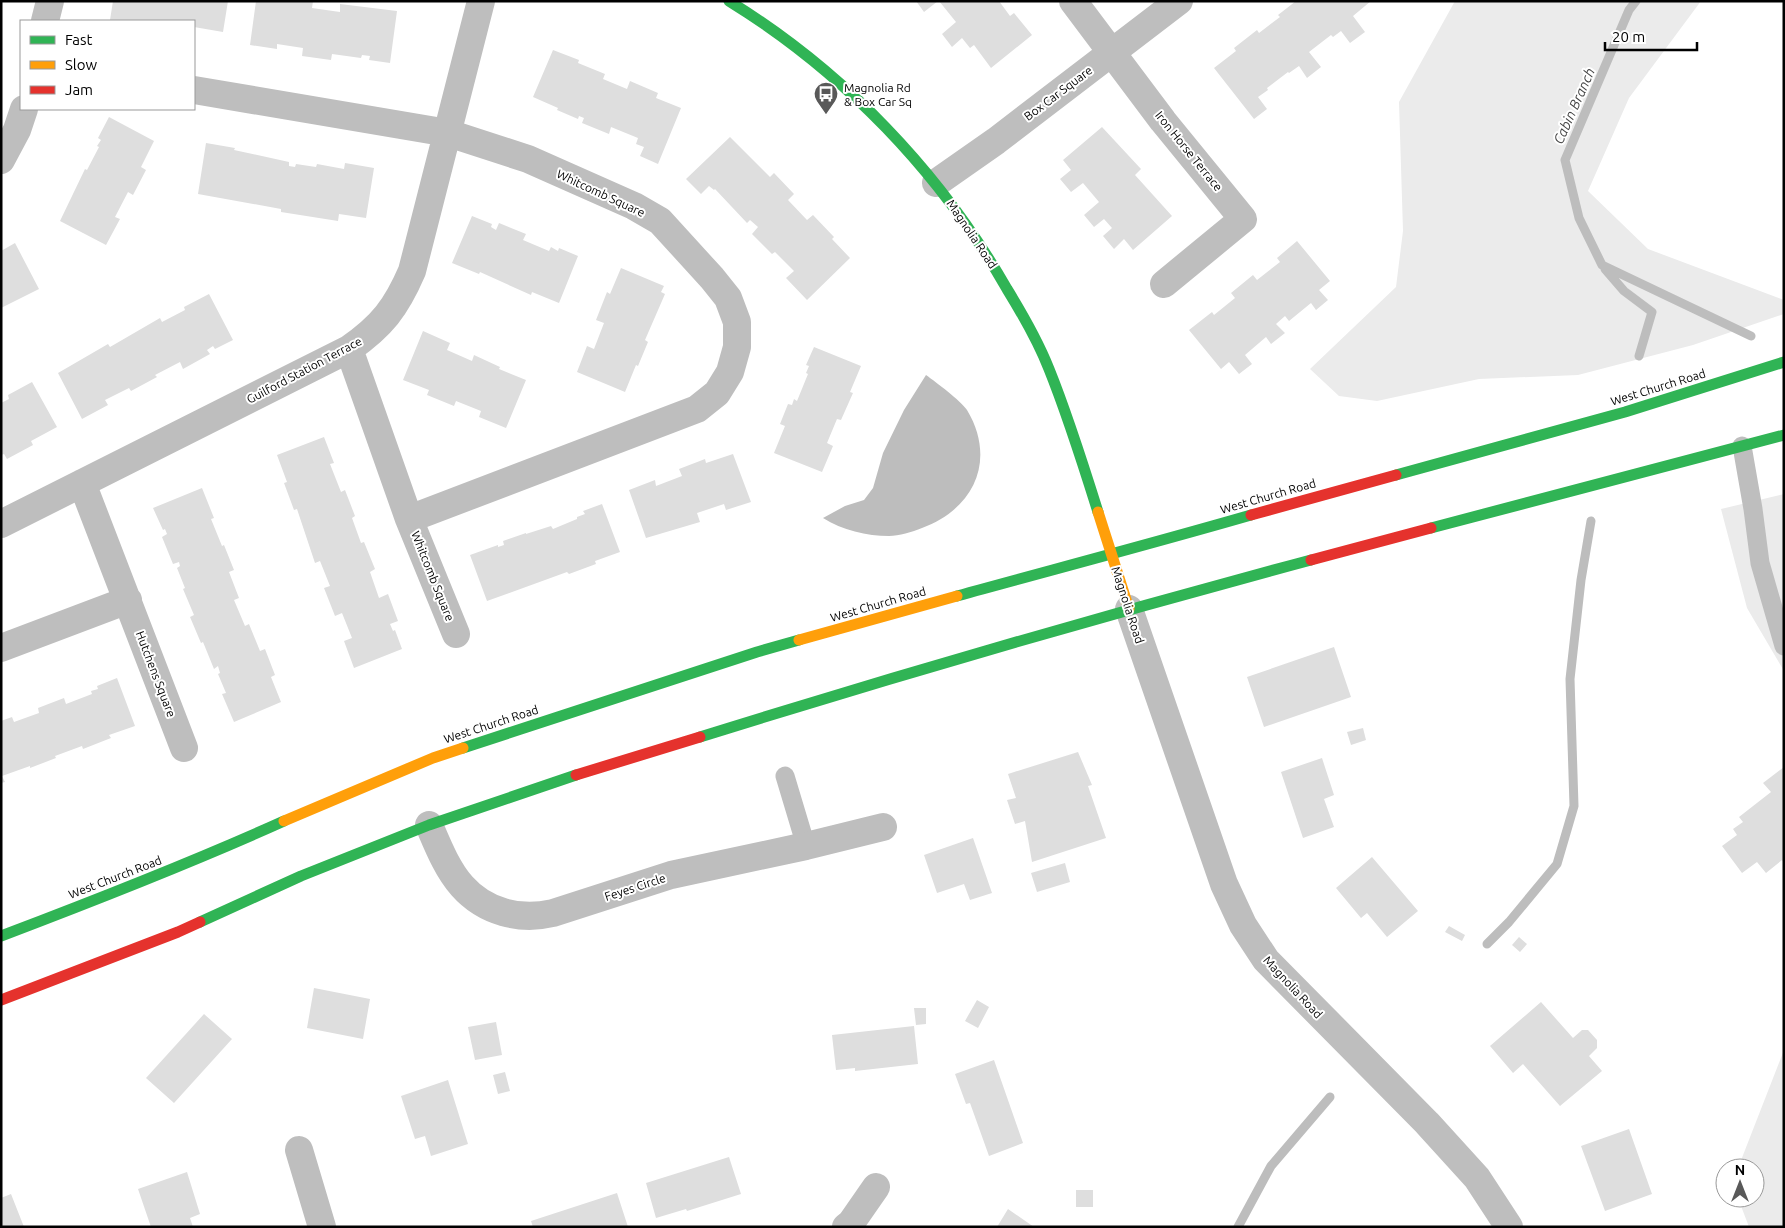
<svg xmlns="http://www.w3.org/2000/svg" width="1785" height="1228" viewBox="0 0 1785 1228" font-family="Ubuntu,sans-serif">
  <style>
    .green { fill: #ebebeb }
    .water { fill: #bdbdbd }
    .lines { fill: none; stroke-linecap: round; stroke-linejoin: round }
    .stream { stroke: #bdbdbd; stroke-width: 9 }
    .building { fill: #dedede }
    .lane { stroke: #bebebe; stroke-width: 19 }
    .street { stroke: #bebebe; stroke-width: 28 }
    .fast { stroke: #30b455; stroke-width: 11 }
    .slow { stroke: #ff9f0a; stroke-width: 11 }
    .jam { stroke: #e5322d; stroke-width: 11 }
    .labels { text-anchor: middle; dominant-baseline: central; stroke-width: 4; stroke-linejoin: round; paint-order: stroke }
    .poi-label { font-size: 12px; fill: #000; stroke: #fff; text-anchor: start }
    .street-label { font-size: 12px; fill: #000; stroke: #fff }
    .water-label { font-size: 14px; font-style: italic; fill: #424242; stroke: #fff }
  </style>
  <rect width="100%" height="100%" fill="#fff"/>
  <path class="green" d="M1455,1H1701L1629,98L1588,191L1648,249L1784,300V314L1693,345L1578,375L1479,379L1377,401L1339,396L1310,369L1396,287L1403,231L1399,102Z
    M1784,494V671L1747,608L1721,509Z
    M1784,1050V1227H1749L1738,1198H1755V1168H1738Z"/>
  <path class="water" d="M926,375C937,383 960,400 967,410C997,460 974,509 922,528C912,532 899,536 889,536C867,536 842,530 823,518L845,506L864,500L873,488L883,453L904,410Z"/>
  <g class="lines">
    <path class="stream" d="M1636,1L1629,10L1565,160L1579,218L1602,265L1751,336
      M1605,269L1624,291L1652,312L1639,356
      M1487,944L1509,922L1557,864L1574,806L1570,679L1581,580L1591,521
      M1238,1227L1271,1166L1330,1097"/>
  </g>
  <path class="building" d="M113,1H228L223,32L194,27V21L110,20Z
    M256,1H313L312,8L340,12V4L397,11L390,63L369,60L370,56L362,55L361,58L332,54L331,60L302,56L303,48L277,44V49L250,45Z
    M916,1H938L924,12Z
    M939,1H999L1010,16L1014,13L1032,35L991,68L974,45L970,48L962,38L952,47L942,34L956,22Z
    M1296,1H1371L1353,16L1365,32L1350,43L1341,31L1333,37L1331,35L1309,52L1321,67L1307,78L1299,66L1289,73L1288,72L1267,88L1268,90L1258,97L1267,109L1254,119L1214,68L1236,51L1234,48L1257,30L1259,33L1280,17L1278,15Z
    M553,50L579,60L578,63L605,74L603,79L627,89L630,81L658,93L656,98L681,108L658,164L640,156L644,147L636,144L638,138L611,127L609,134L582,123L584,118L579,116L578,119L557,110L558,108L533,97Z
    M109,117L154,141L141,167L146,170L133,195L128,192L115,217L120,219L106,245L60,221L85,169L87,170L99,147L97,146L101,140L98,138Z
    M1102,127L1141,169L1135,175L1172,216L1133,250L1124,239L1114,249L1103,236L1112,228L1104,219L1094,227L1084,215L1099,202L1083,183L1071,192L1060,179L1071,170L1063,160Z
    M730,137L770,177L774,173L794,194L788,200L807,220L813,215L834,237L832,239L850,258L807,300L786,278L794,271L775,252L772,254L752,234L758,227L750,220L747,223L715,189L714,190L709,186L701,194L686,179Z
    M206,143L235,148L234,150L289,162V166L295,167L296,164L316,167L317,164L344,169L345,163L374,168L366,218L339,214L338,221L281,212V209L198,194Z
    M472,216L492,224L491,227L496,230L499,223L526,234L523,240L549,251L551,247L558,251L559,248L578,256L559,303L532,292L531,295L480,272L479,274L452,263Z
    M1297,241L1330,281L1319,290L1328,300L1316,310L1311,303L1289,321L1285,316L1276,324L1285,333L1271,344L1266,337L1245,355L1252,364L1239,374L1229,362L1221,369L1189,330L1212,312L1214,315L1235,298L1231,293L1253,275L1257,280L1280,262L1277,258Z
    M15,243L39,289L1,308V251Z
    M621,268L664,286L661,292L665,294L645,340L648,342L638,366L636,365L625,392L577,372L587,346L594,349L604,323L596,320L607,292L610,294Z
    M209,294L233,340L215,349L213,346L207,350L210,354L183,369L180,362L155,375L157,377L131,391L129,388L105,400L108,405L82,419L58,373L108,344L110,347L160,318L162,322L185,310L184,307Z
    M423,331L450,343L447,350L472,361L474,355L500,367L499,369L526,380L506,428L479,417L481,411L456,401L454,406L427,395L429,390L403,380Z
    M814,347L861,366L850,392L853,393L841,420L837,419L827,443L833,446L822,472L774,453L785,426L780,424L788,404L792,405L794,399L797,401L808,374L806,373L809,366L806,365Z
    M32,382L57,427L31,441L33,445L7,459L4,454L1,455V403L9,399L8,395Z
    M324,437L334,463L330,464L341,492L345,490L355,516L352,518L361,543L364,542L375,569L370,572L379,598L388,594L398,621L390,624L393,631L395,630L402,649L354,668L344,641L352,638L342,613L335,616L324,588L330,586L320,561L315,563L297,509L294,510L284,483L287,482L277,455Z
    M733,454L751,502L726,510L724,504L697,513L700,522L646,538L629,490L655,480L656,486L682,476L679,469L705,459L706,463Z
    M202,488L214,518L211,519L222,546L224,545L234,570L229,572L239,598L234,600L245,626L249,624L260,651L265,649L275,675L271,677L281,702L234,722L222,694L226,693L218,674L220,673L218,666L214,669L203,642L201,643L190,617L194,615L183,589L185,588L177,568L180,566L179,562L173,564L162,537L167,534L165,529L163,530L153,508Z
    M602,504L620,552L595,561L596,564L569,574L567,572L487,601L470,555L498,545V547L504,545L503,541L526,533V534L551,526L553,529L577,519V517L585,514L583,511Z
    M1334,647L1351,697L1264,727L1247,677Z
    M117,678L135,726L109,735L111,738L83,749L82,746L55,756L56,758L30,768V766L2,776L5,782L1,783V721L12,717L14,722L39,713L38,708L64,698L66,704L92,694L91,691L98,689L97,686Z
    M1363,728L1366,740L1351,745L1347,732Z
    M1078,752L1092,785L1088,786L1106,838L1032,862L1025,821L1015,824L1007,800L1016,798L1008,774Z
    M1322,758L1334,795L1324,799L1334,827L1303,838L1281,772Z
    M1784,767V863L1782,860L1766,873L1757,862L1742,873L1722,846L1737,835L1733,829L1743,822L1739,817L1771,792L1763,783Z
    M973,838L992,893L970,900L964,884L937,893L924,855Z
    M1372,857L1418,911L1387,937L1367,913L1361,918L1336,888Z
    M1065,863L1070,882L1037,892L1031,873Z
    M1449,926L1465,935L1462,941L1445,932Z
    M1519,937L1527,944L1520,952L1512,945Z
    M314,988L370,999L363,1039L307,1028Z
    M977,1000L989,1007L978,1028L965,1021Z
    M1541,1002L1573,1038L1582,1030H1588L1597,1040V1048L1589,1056L1602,1071L1560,1106L1523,1064L1513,1073L1490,1046Z
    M914,1008H926V1024L916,1025Z
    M204,1014L232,1039L174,1103L146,1078Z
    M496,1022L502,1055L475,1060L468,1027Z
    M914,1026L918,1064L855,1071V1068L836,1070L832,1035Z
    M994,1060L1023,1143L989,1156L970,1103L966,1104L955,1074Z
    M505,1072L510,1091L498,1094L493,1075Z
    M448,1080L468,1144L431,1156L425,1136L415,1139L401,1096Z
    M1629,1129L1652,1194L1605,1211L1581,1146Z
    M729,1157L741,1194L687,1211L686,1209L656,1218L646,1183Z
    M187,1172L200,1214L190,1218L193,1227H151L138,1189Z
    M1076,1190H1093V1207H1076Z
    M617,1193L628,1227H533L531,1221Z
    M11,1194L24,1227H1V1198Z
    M1008,1209L1034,1227H997Z"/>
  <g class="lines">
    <path class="lane" d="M1742,446L1753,509L1760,563L1784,646
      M785,776L806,846"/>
    <path class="street" d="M1073,1L1163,121L1243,219L1164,284
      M45,21L50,1
      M194,90L448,133L528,159L634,206L660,221L712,278L728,298L737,322V347L730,372L717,393L697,409L409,519
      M1,160L17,130L24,109
      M936,183L996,141L1179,1
      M349,349L409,519L456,634
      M82,483L184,748
      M1,524L349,349C382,326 396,308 412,271L481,1
      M1129,609L1224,884L1243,925L1266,960L1427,1123L1477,1178L1509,1227
      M1,648L128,600
      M429,825C438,846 447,869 462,886C485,912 520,921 553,913L671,875L806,846L883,827
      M299,1150L322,1227
      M846,1227L851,1223L876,1187"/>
    <path class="fast" d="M729,1C844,72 940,172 1007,289C1023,315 1038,341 1049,369C1068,416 1083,464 1098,512
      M1396,475L1625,412L1784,362
      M1431,528L1784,435
      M957,596C1055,569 1154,543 1251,515
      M700,737C902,674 1106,615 1311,560
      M463,748L757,652L799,640
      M200,922L301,876L429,825L576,775
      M1,936C96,900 191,863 284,821"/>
    <path class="slow" d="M1098,512L1129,609
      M799,640L957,596
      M284,821L433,758L463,748"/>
    <path class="jam" d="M1251,515L1396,475
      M1311,560L1431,528
      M576,775L700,737
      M1,1000L178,932L200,922"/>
  </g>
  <defs>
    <symbol id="bus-pin" viewBox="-11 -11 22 30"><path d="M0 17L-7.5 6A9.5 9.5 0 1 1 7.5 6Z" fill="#595959" stroke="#fff"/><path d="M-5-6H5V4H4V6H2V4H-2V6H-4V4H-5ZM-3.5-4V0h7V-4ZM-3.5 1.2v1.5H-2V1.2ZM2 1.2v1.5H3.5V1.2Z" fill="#fff"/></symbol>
  </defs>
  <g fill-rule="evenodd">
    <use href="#bus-pin" x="812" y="80" width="28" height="38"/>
  </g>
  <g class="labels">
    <g class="poi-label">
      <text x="844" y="87">Magnolia Rd<tspan x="844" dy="14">&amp; Box Car Sq</tspan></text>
    </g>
    <g class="street-label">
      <text transform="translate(1058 93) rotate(-37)">Box Car Square</text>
      <text transform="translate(1189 151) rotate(51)">Iron Horse Terrace</text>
      <text transform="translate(601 193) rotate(25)">Whitcomb Square</text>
      <text transform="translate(972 234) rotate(56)">Magnolia Road</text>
      <text transform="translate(304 370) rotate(-28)">Guilford Station Terrace</text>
      <text transform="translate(1658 387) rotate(-17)">West Church Road</text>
      <text transform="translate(1268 496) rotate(-16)">West Church Road</text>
      <text transform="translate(433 576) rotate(68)">Whitcomb Square</text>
      <text transform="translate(878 604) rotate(-16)">West Church Road</text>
      <text transform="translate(1128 605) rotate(72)">Magnolia Road</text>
      <text transform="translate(156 674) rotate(69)">Hutchens Square</text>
      <text transform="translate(491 724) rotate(-18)">West Church Road</text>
      <text transform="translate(115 877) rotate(-21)">West Church Road</text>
      <text transform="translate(635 887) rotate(-18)">Feyes Circle</text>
      <text transform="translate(1293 987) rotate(47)">Magnolia Road</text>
    </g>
    <g class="water-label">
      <text transform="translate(1574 106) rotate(-66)">Cabin Branch</text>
    </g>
  </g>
  <rect width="1785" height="1228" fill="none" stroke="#000000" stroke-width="5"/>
  <rect x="20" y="20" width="175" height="90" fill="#ffffff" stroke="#999999"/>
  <rect x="30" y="36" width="25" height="8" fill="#30b455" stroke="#999999"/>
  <text x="65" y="45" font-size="15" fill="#000000">Fast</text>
  <rect x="30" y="61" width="25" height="8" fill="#ff9f0a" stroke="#999999"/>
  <text x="65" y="70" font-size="15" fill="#000000">Slow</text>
  <rect x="30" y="86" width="25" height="8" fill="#e5322d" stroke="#999999"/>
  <text x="65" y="95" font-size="15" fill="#000000">Jam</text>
  <g transform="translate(1740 1183)"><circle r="24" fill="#ffffff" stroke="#999999"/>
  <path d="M0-4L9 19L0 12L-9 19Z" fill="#595959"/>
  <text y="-8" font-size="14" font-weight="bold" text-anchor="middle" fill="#000000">N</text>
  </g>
  <path d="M1605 42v8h92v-8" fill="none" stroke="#000000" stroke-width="2.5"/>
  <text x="1612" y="42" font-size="15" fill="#000000" stroke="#ffffff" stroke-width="4" paint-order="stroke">20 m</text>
</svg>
